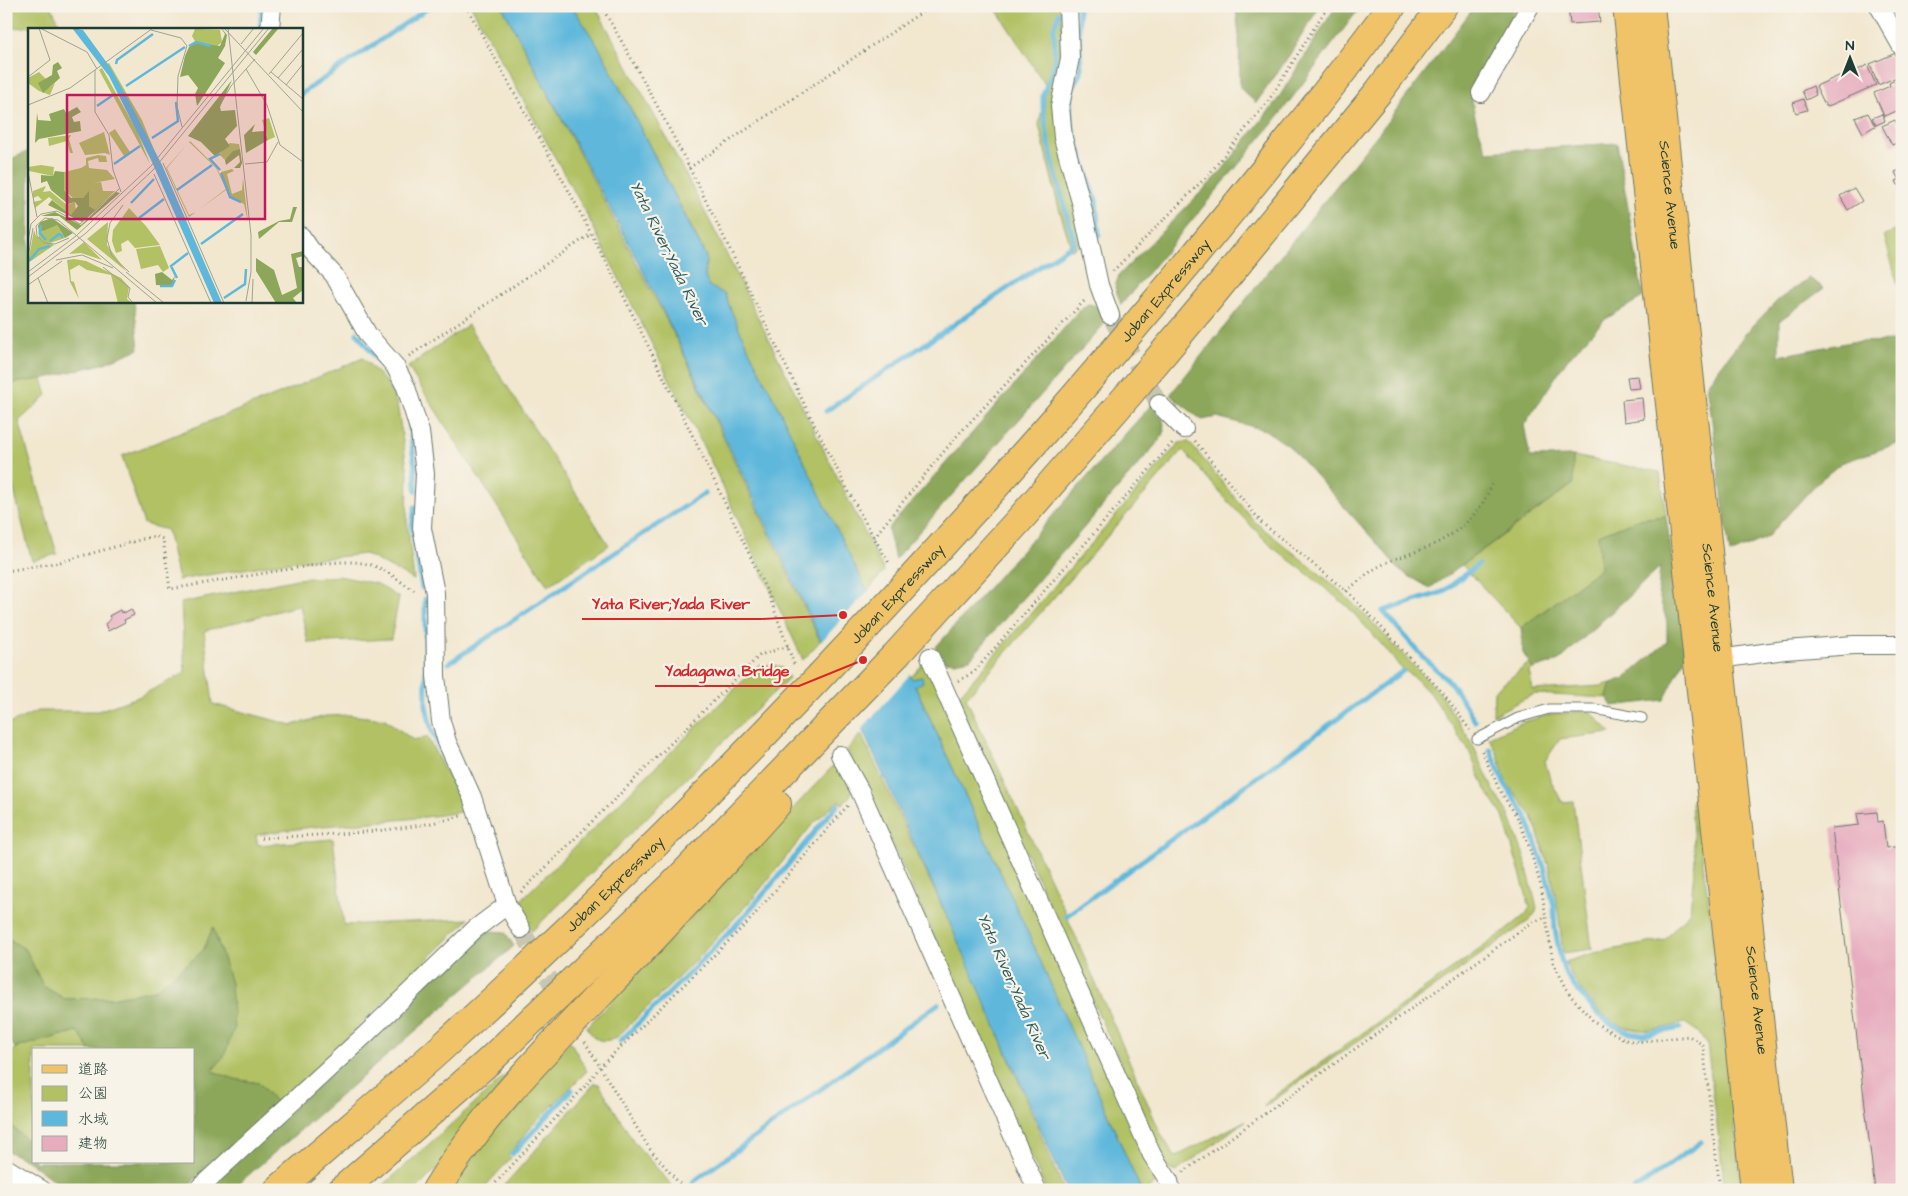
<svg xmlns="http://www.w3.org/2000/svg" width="1908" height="1196" viewBox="0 0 1908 1196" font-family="'Architects Daughter','Klee One',sans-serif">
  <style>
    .green { fill: #b1c164; stroke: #687f4c }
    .forest { fill: #8ca75a; stroke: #567247 }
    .water { fill: #5eb8dc; stroke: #3e7a88 }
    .pier { fill: #f2e7cf }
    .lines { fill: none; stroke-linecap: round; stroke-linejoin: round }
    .stream { stroke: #5eb8dc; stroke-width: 5 }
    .building { fill: #e7adbf }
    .minor-tunnel { stroke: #c8c5b0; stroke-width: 18; stroke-dasharray: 18 9; stroke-linecap: butt }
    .service-casing { stroke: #69786a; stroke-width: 11 }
    .minor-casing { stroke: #69786a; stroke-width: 20 }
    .primary-casing { stroke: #69786a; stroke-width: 30 }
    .motorway-casing { stroke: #69786a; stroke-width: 30 }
    .path { stroke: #69786a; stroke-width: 3; stroke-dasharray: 1 4; stroke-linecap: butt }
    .service { stroke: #fff; stroke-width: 9 }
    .minor { stroke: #fff; stroke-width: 18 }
    .primary { stroke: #f0c369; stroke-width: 28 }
    .motorway { stroke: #f0c369; stroke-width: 28 }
    .labels { text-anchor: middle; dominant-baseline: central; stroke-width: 4.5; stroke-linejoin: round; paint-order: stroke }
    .street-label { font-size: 15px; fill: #1f3d34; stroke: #f7f3e8 }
    .water-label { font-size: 16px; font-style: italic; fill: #2f5c5e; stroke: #f7f3e8 }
    .inset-river { fill: none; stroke: #5eb8dc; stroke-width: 2.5 }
    .inset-road { fill: none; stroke: #9ea391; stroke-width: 1 }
    .view { fill: #c2185b; fill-opacity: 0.15; stroke: #c2185b; stroke-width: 2.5 }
    .inset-edge { fill: none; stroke: #1f3d34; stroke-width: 2.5 }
    .leader { fill: none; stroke: #d62828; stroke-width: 2 }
    .callout-dot { fill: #d62828; stroke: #f7f3e8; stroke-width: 2 }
    .callout-label { font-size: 16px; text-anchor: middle; font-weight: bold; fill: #d62828; stroke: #f7f3e8; stroke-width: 4.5; stroke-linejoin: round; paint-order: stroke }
  </style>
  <rect width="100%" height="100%" fill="#f7f3e8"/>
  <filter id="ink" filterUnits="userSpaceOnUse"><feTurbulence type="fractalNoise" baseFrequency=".02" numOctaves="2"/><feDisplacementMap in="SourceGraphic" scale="10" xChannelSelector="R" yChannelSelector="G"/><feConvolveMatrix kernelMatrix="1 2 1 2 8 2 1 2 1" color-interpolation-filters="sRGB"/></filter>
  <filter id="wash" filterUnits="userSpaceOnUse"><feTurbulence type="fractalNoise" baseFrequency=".0096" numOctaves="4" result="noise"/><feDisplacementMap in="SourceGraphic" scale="20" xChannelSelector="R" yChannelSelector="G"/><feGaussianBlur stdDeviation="1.12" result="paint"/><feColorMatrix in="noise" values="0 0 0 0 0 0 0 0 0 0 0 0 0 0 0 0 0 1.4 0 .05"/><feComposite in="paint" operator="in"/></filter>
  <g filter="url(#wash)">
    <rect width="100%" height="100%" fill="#f2e7cf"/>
    <path class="green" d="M6,6H51L59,23L6,29Z
      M471,6H502L678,342L820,641L803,660L714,468L586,213Z
      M572,6H595L665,135L721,243L884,571L867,592L732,315L725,294L709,287L705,277L706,256L601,51Z
      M994,6H1061L1062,33L1057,80L1082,242L1072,250L1058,205L1039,125L1046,86Z
      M1902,229V300L1884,235Z
      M468,325L609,545L548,586L408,367Z
      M363,358L386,382L397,404L408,473L407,521L414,580L365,554L280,563L178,580L167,530L144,524L122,456L274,396Z
      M42,379L47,395L19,421L57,554L32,561L6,460V384Z
      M1189,442L1255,522L1336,587L1366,616L1439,692L1472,743L1493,789L1509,815L1524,856L1537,908L1536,912L1530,920L1264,1107L1270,1099L1504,932L1526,914L1530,907L1503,816L1485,789L1469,751L1433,697L1416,679L1399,666L1383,646L1347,606L1304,571L1272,547L1229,503L1183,450L966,698L1062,905L1160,1132L1175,1157L1245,1121L1176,1172L1168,1169L957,698L1179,443Z
      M1573,456L1660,472L1666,516L1639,519L1600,569L1521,628L1462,565L1572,485Z
      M339,576L378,584L399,598L391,639L308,643L300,605L204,631L213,704L292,725L326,716L349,715L385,719L413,740L427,737L466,811C396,824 325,822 256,835L258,845L333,839L344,925L469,919L278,1105L259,1083L234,1079L212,1071L224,1056L213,928L203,951L155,990L111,998L65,999L43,986L26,950L6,937V725L38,711H98L138,697L185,673L181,603L297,579Z
      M926,661L1163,1177L1147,1190H1141L1029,935L915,685L923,682L921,677L912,679L911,677Z
      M1529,663L1533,669L1529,671L1533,690L1601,686L1611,683L1607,698L1534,694L1493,715L1494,691Z
      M769,665L781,667L789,678C702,760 619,847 532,931C524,921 521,911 522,899L758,666Z
      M1590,711L1611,733L1560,739L1545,761L1550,779L1562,802L1573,801L1592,949L1563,953L1558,910L1550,870L1532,816L1506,782L1498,755L1489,737L1523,722L1551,714Z
      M861,734L972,970L1064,1190H1046L898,856L847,750Z
      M834,765C851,777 861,787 843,804L838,801L812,825L755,896L696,960L617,1037C602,1044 594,1041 587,1027Z
      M1694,796L1714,942L1742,1190H1725L1707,1044L1698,1032L1685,1023C1670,1026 1654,1032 1639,1030C1606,1028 1577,990 1565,962L1594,953L1665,940L1690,911L1695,861L1691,803Z
      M78,1031L90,1050H34V1147L6,1121V1060L15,1048Z
      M570,1041L587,1071L531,1127L508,1156L511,1158L482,1190H450L500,1119Z
      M518,1064L442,1163L416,1190H378Z
      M595,1083L599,1084L634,1142L676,1190H500Z"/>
    <path class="forest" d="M1236,6H1320L1285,62L1256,103L1240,88L1239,37Z
      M1336,6H1361L1274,122L1121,305L1115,287L1119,275L1219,174L1276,102Z
      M1475,6H1518L1474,82C1468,107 1479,129 1487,152L1617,143L1643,297L1604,320L1566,361L1524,425L1530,457L1573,456V484L1430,588L1400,571L1383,550L1289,446L1265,430L1217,417L1202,420L1170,395L1381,130Z
      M29,151V301H134L139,349L102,364L42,379L6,384V161Z
      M1809,278L1824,288L1779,321V356L1851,342L1902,341V442L1841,463L1818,482L1766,538L1730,554L1707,384L1746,333L1778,300Z
      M1088,304C1102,306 1101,311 1105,323L895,559L888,529L1081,309Z
      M1152,404L1163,420L1165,431L1158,442L970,659L955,662L945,661L935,648Z
      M1666,516L1686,656L1664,700L1612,706L1607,698L1611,683L1625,678L1667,642V622L1658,592L1660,567L1559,661L1533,669L1523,653L1521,628L1600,569L1598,535L1639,519Z
      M213,927L231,983L234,1029L224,1056L212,1071L234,1079L259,1083L278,1105L183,1190H67L29,1162L6,1150V1121L34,1147V1162H194V1050H90L77,1031L15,1048L6,1035V937L26,950L43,986L65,999L111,998L155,990L203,951Z
      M491,931L505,932L514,946L231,1190H206L476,936Z"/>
    <path class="water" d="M502,6H572L601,51L706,257L705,277L709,286L725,294C740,337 764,377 783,417C825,505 867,593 912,679L922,677L923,682L915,686L1029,935L1141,1190H1067C944,905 816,623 680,345C624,230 561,119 502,6Z"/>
    <path class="pier" d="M869,590L911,673L860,731L819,644Z"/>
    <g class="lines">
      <path class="stream" d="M1078,6L1081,67L1080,75L1072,89L1071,97L1072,127L1096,200L1099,235
        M260,29L262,6
        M301,94L431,6
        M357,333L394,382
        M826,411L1073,244L1074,241L1055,171L1048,139L1043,108V95L1055,63L1054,28L1059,13
        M409,422L415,467L416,491
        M415,507L412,526L422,588
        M425,599L426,705L432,731L465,804
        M449,663L705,493
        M1475,721L1451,683L1423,657L1383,611L1443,592L1479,564
        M1490,749L1503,781L1526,816L1545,870L1554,906L1555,929L1560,955L1564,970L1573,985L1596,1012L1611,1024L1630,1033L1643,1035L1680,1028
        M1066,916L1403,671
        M620,1041C667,995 716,949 759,899C787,868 810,835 838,805
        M512,1154L572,1090
        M693,1182L938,1004
        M1634,1190L1701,1142"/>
    </g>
    <g id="blocks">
      <path class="building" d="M1568,6H1598L1600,22L1570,24Z
        M1896,53L1902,68V75L1878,85L1870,64Z
        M1867,65L1876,85L1826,107L1816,86L1857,68L1858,70Z
        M1898,79L1902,88V109L1884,116L1874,93L1890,86L1889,83Z
        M1813,86L1816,95L1806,100L1802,91Z
        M1803,99L1807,110L1796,113L1793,103Z
        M1868,113L1875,126L1863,133L1855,118Z
        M1882,114L1885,121L1876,125L1872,118Z
        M1895,120L1897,124L1902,122L1900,145L1899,142L1892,145L1882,126Z
        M1902,169V185H1898L1896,181L1899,180L1895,172Z
        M1854,188L1862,201L1848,210L1840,196Z
        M1638,376L1640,388L1629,389L1627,377Z
        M1642,398L1644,419L1624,422L1622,400Z
        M131,609L134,615L124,620L125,622L108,631L105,624L111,619L109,616L120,610L121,613L123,611L124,613Z
        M1877,812L1878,822L1883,821L1886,848L1902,846V1190H1875L1832,828L1859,825L1857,814Z"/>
    </g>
  </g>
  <g filter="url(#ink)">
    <use href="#blocks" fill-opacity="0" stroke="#69786a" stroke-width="1"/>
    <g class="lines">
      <path class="minor-tunnel" d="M1110,315L1159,404
        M521,929L581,1035"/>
      <defs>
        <path id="service" d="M1477,739L1518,718L1549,709H1594L1642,718"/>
        <path id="minor" d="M1068,6L1070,58L1060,106L1063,138L1081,202L1099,285L1110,315
          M1879,6L1902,47
          M270,29L272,6
          M1481,93L1530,6
          M301,236L310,249L334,275L368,335L395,366L406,387L420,432L425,474L422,528L435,593L436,676L441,721L447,742L472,797L507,905L521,929
          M1159,404L1184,429
          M930,657L1152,1155L1169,1181L1171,1190
          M1719,659L1785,650L1854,645H1902
          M840,755L860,791L1037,1190
          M6,1168L42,1190
          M197,1190L366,1034L475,929L507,905"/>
        <g id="primary">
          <path d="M1627,6L1755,1190"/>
          <path id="s1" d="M1650,6L1724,701L1778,1190"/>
        </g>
        <g id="motorway">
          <path id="s2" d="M278,1190C331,1143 386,1098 439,1050C649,859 846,655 1034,443C1158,302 1279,157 1392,6"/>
          <path d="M342,1190L488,1062L673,885L895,656L1022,517L1129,394L1208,300L1379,91L1443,6"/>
          <path d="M436,1190C481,1116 542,1055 601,993C661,931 719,868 777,804"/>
        </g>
      </defs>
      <use href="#service" class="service-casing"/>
      <use href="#minor" class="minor-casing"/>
      <use href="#primary" class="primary-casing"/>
      <use href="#motorway" class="motorway-casing"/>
      <path class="path" d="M466,6L570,193L623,295L704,459L770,598L794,664
        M601,6C664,112 718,224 771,335C808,412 845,490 889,563
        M689,168L931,6
        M1113,271L1210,173L1269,100L1328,6
        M409,356L591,234
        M1195,441L1262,523L1350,594L1443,693L1470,730
        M874,537L955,438L1086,299
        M6,571L60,562L154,536L163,539L170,589C214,582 258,574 303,567C323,564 347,559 367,564C387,568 400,583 417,592
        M1346,591C1357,583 1368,572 1380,566C1394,558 1411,554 1426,548C1455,536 1483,513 1492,483
        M958,681L974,672L1174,441
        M1482,751L1499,789L1517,817L1528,843L1541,886L1553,962L1570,995L1595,1023L1626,1040L1637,1042L1689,1036L1703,1045L1720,1190
        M261,838C327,834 396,834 461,816
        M521,892L760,655L789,646
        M585,1042L649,1148L685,1190
        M6,1048L11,1054
        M1183,1172L1531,923L1546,917
        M489,1190L589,1082L599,1068L749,921L848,805"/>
      <use href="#service" class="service"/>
      <use href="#minor" class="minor"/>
      <use href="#primary" class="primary"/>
      <use href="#motorway" class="motorway"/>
    </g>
  </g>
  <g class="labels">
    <g class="street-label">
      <text stroke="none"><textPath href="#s1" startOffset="190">Science Avenue</textPath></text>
      <text stroke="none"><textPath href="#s2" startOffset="1265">Joban Expressway</textPath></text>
      <text stroke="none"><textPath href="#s2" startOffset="860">Joban Expressway</textPath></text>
      <text stroke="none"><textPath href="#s1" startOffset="595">Science Avenue</textPath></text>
      <text stroke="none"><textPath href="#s2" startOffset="455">Joban Expressway</textPath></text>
      <text stroke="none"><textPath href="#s1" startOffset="1000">Science Avenue</textPath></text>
    </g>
    <g class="water-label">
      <text transform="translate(669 253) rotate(64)">Yata River;Yada River</text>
      <text transform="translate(1014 986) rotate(66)">Yata River;Yada River</text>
    </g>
  </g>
  <g transform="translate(28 28)">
    <rect width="275" height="275" fill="#f2e7cf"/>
    <path d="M167,1L192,2L194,14L188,19L168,15L164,8ZM81,35L114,92L129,129L79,36ZM74,40L109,103L122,136L71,42ZM11,44L18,51L11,55L15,64L27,55L22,67L11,63L0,55V50ZM241,90L247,109L240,112L234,92ZM87,101L102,124L96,128L81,105ZM76,104L82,127L77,125L57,127L51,115ZM43,107L41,111L45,125H42L39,113L21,118L20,110ZM162,113L188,139L195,152L198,162L170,182L198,161L188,140L161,114L139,140L161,187L168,184L161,189L138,140ZM202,115L211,116L212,121L197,132L191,126ZM70,127L78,128L79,134H71L70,130L60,133L61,140L79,142L87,151L65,155L73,154L75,163H87L68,182L61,178V164L55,170L46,171L36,162V144L53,140L58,137V130ZM13,137L26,139L25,148L1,143L0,139ZM204,141L206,143L199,146L204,166L214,162L215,150L220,194L216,176L203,170L193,144ZM18,158L15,164L22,163L39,177L47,174L48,184L43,187L21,169L7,180L5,174L14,172L10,168L5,170V163ZM101,180L118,198L132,217L107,220L100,212L93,216L94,223L88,225L84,213L85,202ZM80,194L79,217L98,243L59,211ZM10,197H29L37,210L22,215L11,210ZM6,202L8,208L26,217L0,235ZM56,214L74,232L53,225L41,226ZM132,218L141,240L135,244L130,237L113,241L108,221ZM46,231L58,233L93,250L101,259L99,271L104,275H90L83,247L59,242L51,237L42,242L43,253L46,254L51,271L42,254L39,232Z" fill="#b1c164"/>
    <path d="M193,0L195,2L199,7L197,18L190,30L197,35L169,78L167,66L170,60L160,47L152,49L157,28L161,19L168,15L192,18L197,6ZM245,0H251L228,27L225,24ZM30,34L34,40L29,43L32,50L15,65L10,55L24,47L25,37ZM204,52L192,79L193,83L207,82L209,98L197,111L202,118L187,128L173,114L160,108ZM49,79L53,84L44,89L46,94L52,93L53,103L11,111L7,115L9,85L10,92L23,93L21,86L36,81L38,85ZM227,96L224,104L237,103L240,112L218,125L216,107ZM212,121L214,135L212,140H206L212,134L211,127L198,137L197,132L205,123ZM27,143L36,144V162L43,170H55L61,163V178L68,182L54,194L20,177L24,172L43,187L50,178L47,174L40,176L23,162L19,153L13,155V147L25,148ZM88,164L92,165L49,202L31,188H13L27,184L53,197ZM265,179H269L264,194H251L231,211L230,204L251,193L262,191ZM24,190L45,205L37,210L29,197L15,203L10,199L12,194ZM275,223V228L268,230L271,239H275V262L265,270L269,275H248L228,243V230L246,242L254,267L269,260L263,226ZM134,244L144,252L147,248L144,258L128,257L127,246Z" fill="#8ca75a"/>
    <path d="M44,0L55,2L82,39L101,73L134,137L194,275H186L124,134L81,48Z" fill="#5eb8dc"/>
    <path class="inset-river" d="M161,18L168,14L183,18M88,36L89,32L125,6M98,58L157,19M69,78L85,67M124,110L150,93L148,74M86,136L112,118M192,142L182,131L192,126M193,145L202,169L213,174M149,162L184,137M103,175L126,151M111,190L136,171M13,197L12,205L18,212M22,213L31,206L35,209M173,216L215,186M2,232L11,221L22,218M149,250L143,238L160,225M132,258H144L147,252M196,270L217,256L218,241"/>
    <path class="inset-road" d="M12,0L59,24L69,41M196,0L275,84M200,0L223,207V244L218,273M123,2L153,10L159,18L150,48L149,78L154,99M213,16L226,0M218,41L239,77L252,117L275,134M67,42V84L81,107L85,142L93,164M243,44L275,71M241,46L275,5M0,49L22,32L11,0M250,50L275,21M258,57L275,36M0,77L42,60L125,0M192,77L203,58L227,31M135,135L196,275M217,136L239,134L250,114M0,144L9,189M126,146L183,275M95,177L82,195L79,211L84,228L101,244M41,210L27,216L16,215L9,208L8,198L17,190L30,192L129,275M0,213L3,196L13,186L29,183L52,196L91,161M0,230L5,200M28,232L54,227L85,240M75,239L102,260L100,269L105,275M0,244L48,208L123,138L236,0M98,244L136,275M0,249L58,205L125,142L241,0M10,250L20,275M0,257L34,233M224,275L225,251"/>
    <path class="view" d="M39,67H237V191H39Z"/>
    <rect width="275" height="275" class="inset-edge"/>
  </g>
  <path class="leader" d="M843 615L760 619H582M863 660L799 686H655"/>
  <g class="callout-dot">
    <circle cx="843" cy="615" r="5"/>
    <circle cx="863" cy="660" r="5"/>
  </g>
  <g class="callout-label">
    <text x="671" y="609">Yata River;Yada River</text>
    <text x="727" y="676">Yadagawa Bridge</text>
  </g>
  <rect width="1908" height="1196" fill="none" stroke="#f7f3e8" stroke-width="25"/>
  <rect x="32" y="1048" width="162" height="115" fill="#f7f3e8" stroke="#a1aaa0"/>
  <rect x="42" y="1065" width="25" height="8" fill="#f0c369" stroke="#a1aaa0"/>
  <text x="78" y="1074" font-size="15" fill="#1f3d34">道路</text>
  <rect x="42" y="1086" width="25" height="15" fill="#b1c164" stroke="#a1aaa0"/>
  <text x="78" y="1098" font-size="15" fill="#1f3d34">公園</text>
  <rect x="42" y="1111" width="25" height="15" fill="#5eb8dc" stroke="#a1aaa0"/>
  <text x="78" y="1124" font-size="15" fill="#1f3d34">水域</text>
  <rect x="42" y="1136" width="25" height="15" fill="#e7adbf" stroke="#a1aaa0"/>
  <text x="78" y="1148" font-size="15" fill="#1f3d34">建物</text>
  <g transform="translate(1850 58)" stroke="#f7f3e8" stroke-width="4" paint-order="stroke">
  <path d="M0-4L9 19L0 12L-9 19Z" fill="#1f3d34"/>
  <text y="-8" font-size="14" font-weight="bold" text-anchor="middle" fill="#1f3d34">N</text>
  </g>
</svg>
